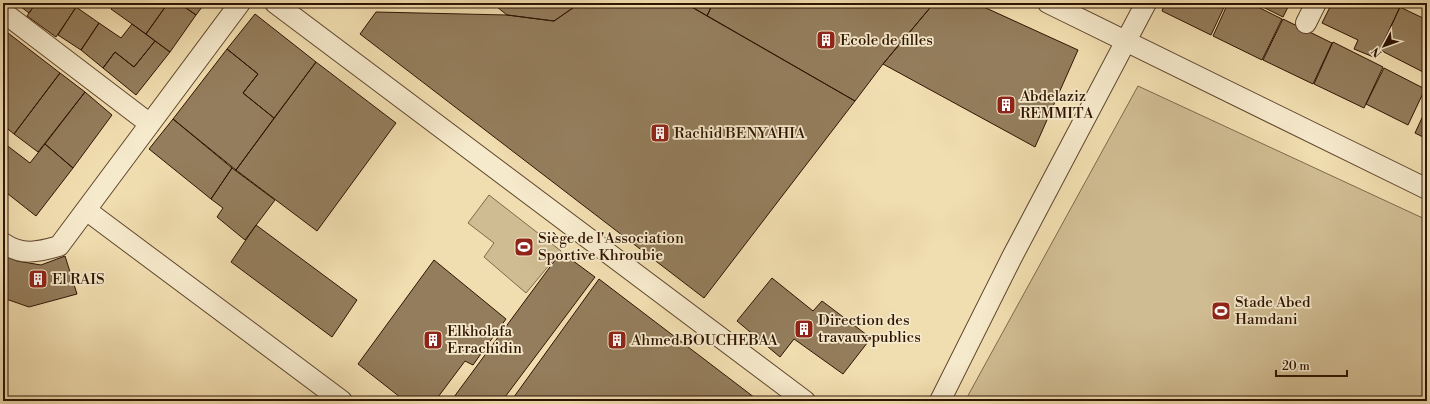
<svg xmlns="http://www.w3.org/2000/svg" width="1430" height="404" viewBox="0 0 1430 404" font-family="'Libre Bodoni',serif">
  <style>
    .pitch { fill: #d0bc92; stroke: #80684a }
    .building { fill: #947d5c; stroke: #2f1402 }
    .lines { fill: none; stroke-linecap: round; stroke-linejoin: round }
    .minor-casing { stroke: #60462e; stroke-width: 22 }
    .minor { stroke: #f6eacc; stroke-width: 20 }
    .labels { text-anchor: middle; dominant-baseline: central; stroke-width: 3.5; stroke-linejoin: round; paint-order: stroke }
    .poi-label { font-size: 15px; fill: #2f1402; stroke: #f6eacc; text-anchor: start }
  </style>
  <rect width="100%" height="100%" fill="#f1deb0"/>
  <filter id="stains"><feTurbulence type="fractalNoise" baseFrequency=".005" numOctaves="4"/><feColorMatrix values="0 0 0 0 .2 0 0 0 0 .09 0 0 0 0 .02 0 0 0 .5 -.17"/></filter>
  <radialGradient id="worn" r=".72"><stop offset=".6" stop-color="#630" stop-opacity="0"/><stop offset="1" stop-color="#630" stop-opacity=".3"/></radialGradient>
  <path class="pitch" d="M1138,86L1427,220V401H965Z
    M489,195L561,251L526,293L484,257L494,243L468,223Z"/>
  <path class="building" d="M16,3H36L29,13Z
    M36,3H79L56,37L27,16Z
    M116,3H168L146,34L111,9Z
    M168,3H179L196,15L170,52L146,34Z
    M179,3H205L196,15Z
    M492,3H580L554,21L507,15Z
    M580,3H685L855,101L704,298L360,34L376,12L507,15L554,21Z
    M685,3H713L707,16Z
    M713,3H934L883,64L855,101L707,16Z
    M934,3H975L1078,50L1035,147L883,64Z
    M1165,3H1226L1211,35L1162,11Z
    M1228,3H1250L1282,19L1262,60L1213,36Z
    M1255,3H1290L1283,17Z
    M1332,3H1392L1400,7L1376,58L1354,49L1358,40L1322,23Z
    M76,7L99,23L81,50L58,35Z
    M1400,7L1427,20V74L1380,50Z
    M255,14L316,62L274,118L243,93L258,74L227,49Z
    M1283,19L1332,43L1313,84L1263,60Z
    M99,23L121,38L132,24L155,41L134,67L115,52L103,68L81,50Z
    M3,29L8,33L3,41Z
    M8,33L60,73L14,134L3,125V41Z
    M155,41L170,52L136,95L103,68L115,52L134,67Z
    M1333,42L1383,67L1364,108L1314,84Z
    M227,49L258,74L243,93L274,118L236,170L173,119Z
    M316,62L396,123L317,231L236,170Z
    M1384,68L1425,89L1408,125L1366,104Z
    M60,73L85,92L38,152L14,134Z
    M85,92L112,115L73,168L45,144Z
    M1427,107V139L1415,133Z
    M173,119L232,168L211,199L149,149Z
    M5,144L30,163L45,144L73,168L36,216L3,190V147Z
    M232,168L275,200L245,240L217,217L223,208L211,199Z
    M256,225L357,300L332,337L231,262Z
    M561,252L595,277L502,401H451Z
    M3,255L17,261L41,265L65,256L77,294L29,307L3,298Z
    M434,260L506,319L473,365L465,361L435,401H405L358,364Z
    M772,278L813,311L822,301L871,338L843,374L794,339L780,357L737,321Z
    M599,279L759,401H511Z"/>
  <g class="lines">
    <defs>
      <path id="minor" d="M275,3L805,401
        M1048,3L1427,189
        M3,12L150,124
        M1306,23L1316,3
        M86,210L342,401
        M3,243C22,256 38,252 59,246L240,3
        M940,401L1012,257L1146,3"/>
    </defs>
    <use href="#minor" class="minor-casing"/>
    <use href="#minor" class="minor"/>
  </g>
  <defs>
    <symbol id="building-square" viewBox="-11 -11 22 22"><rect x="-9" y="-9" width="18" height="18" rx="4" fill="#8f2418" stroke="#f6eacc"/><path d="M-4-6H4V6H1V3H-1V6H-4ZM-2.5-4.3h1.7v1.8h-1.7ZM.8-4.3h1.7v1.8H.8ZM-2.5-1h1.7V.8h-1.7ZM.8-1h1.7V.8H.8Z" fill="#fff"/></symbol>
    <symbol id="stadium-square" viewBox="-11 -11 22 22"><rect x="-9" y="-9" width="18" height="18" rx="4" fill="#8f2418" stroke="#f6eacc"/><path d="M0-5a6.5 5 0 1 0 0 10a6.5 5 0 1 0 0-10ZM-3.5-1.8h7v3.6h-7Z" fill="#fff"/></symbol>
  </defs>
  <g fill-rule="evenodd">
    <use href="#building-square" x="815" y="29" width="22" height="22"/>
    <use href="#building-square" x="995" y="94" width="22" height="22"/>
    <use href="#building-square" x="649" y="122" width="22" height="22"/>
    <use href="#stadium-square" x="513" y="236" width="22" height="22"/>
    <use href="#building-square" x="27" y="268" width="22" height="22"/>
    <use href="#stadium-square" x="1210" y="300" width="22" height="22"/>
    <use href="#building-square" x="793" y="318" width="22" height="22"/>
    <use href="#building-square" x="422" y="329" width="22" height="22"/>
    <use href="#building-square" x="606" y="329" width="22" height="22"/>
  </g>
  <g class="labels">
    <g class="poi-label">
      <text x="840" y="40">Ecole de filles</text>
      <text x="1020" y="96">Abdelaziz<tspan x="1020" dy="17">REMMITA</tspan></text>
      <text x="674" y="133">Rachid BENYAHIA</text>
      <text x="538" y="238">Siège de l'Association<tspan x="538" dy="17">Sportive Khroubie</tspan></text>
      <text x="52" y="279">El RAIS</text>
      <text x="1235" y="302">Stade Abed<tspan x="1235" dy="17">Hamdani</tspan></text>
      <text x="818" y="320">Direction des<tspan x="818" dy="17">travaux publics</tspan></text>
      <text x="447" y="331">Elkholafa<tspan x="447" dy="17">Errachidin</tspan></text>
      <text x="631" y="340">Ahmed BOUCHEBAA</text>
    </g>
  </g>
  <rect width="1430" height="404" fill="none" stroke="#f1deb0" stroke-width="16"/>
  <rect x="4" y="4" width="1422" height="396" fill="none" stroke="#2f1402" stroke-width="2"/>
  <rect x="8" y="8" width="1414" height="388" fill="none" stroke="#2f1402"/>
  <g transform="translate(1384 46) rotate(229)" stroke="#f6eacc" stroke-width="3" paint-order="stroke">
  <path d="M0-3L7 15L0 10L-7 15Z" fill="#2f1402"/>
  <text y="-6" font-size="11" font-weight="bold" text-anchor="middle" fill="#2f1402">N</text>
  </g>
  <path d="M1276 370v6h71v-6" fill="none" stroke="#2f1402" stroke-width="2"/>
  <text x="1282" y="370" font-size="12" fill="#2f1402" stroke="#f6eacc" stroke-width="3" paint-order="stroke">20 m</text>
  <rect width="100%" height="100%" filter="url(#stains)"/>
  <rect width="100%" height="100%" fill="url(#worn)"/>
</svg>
